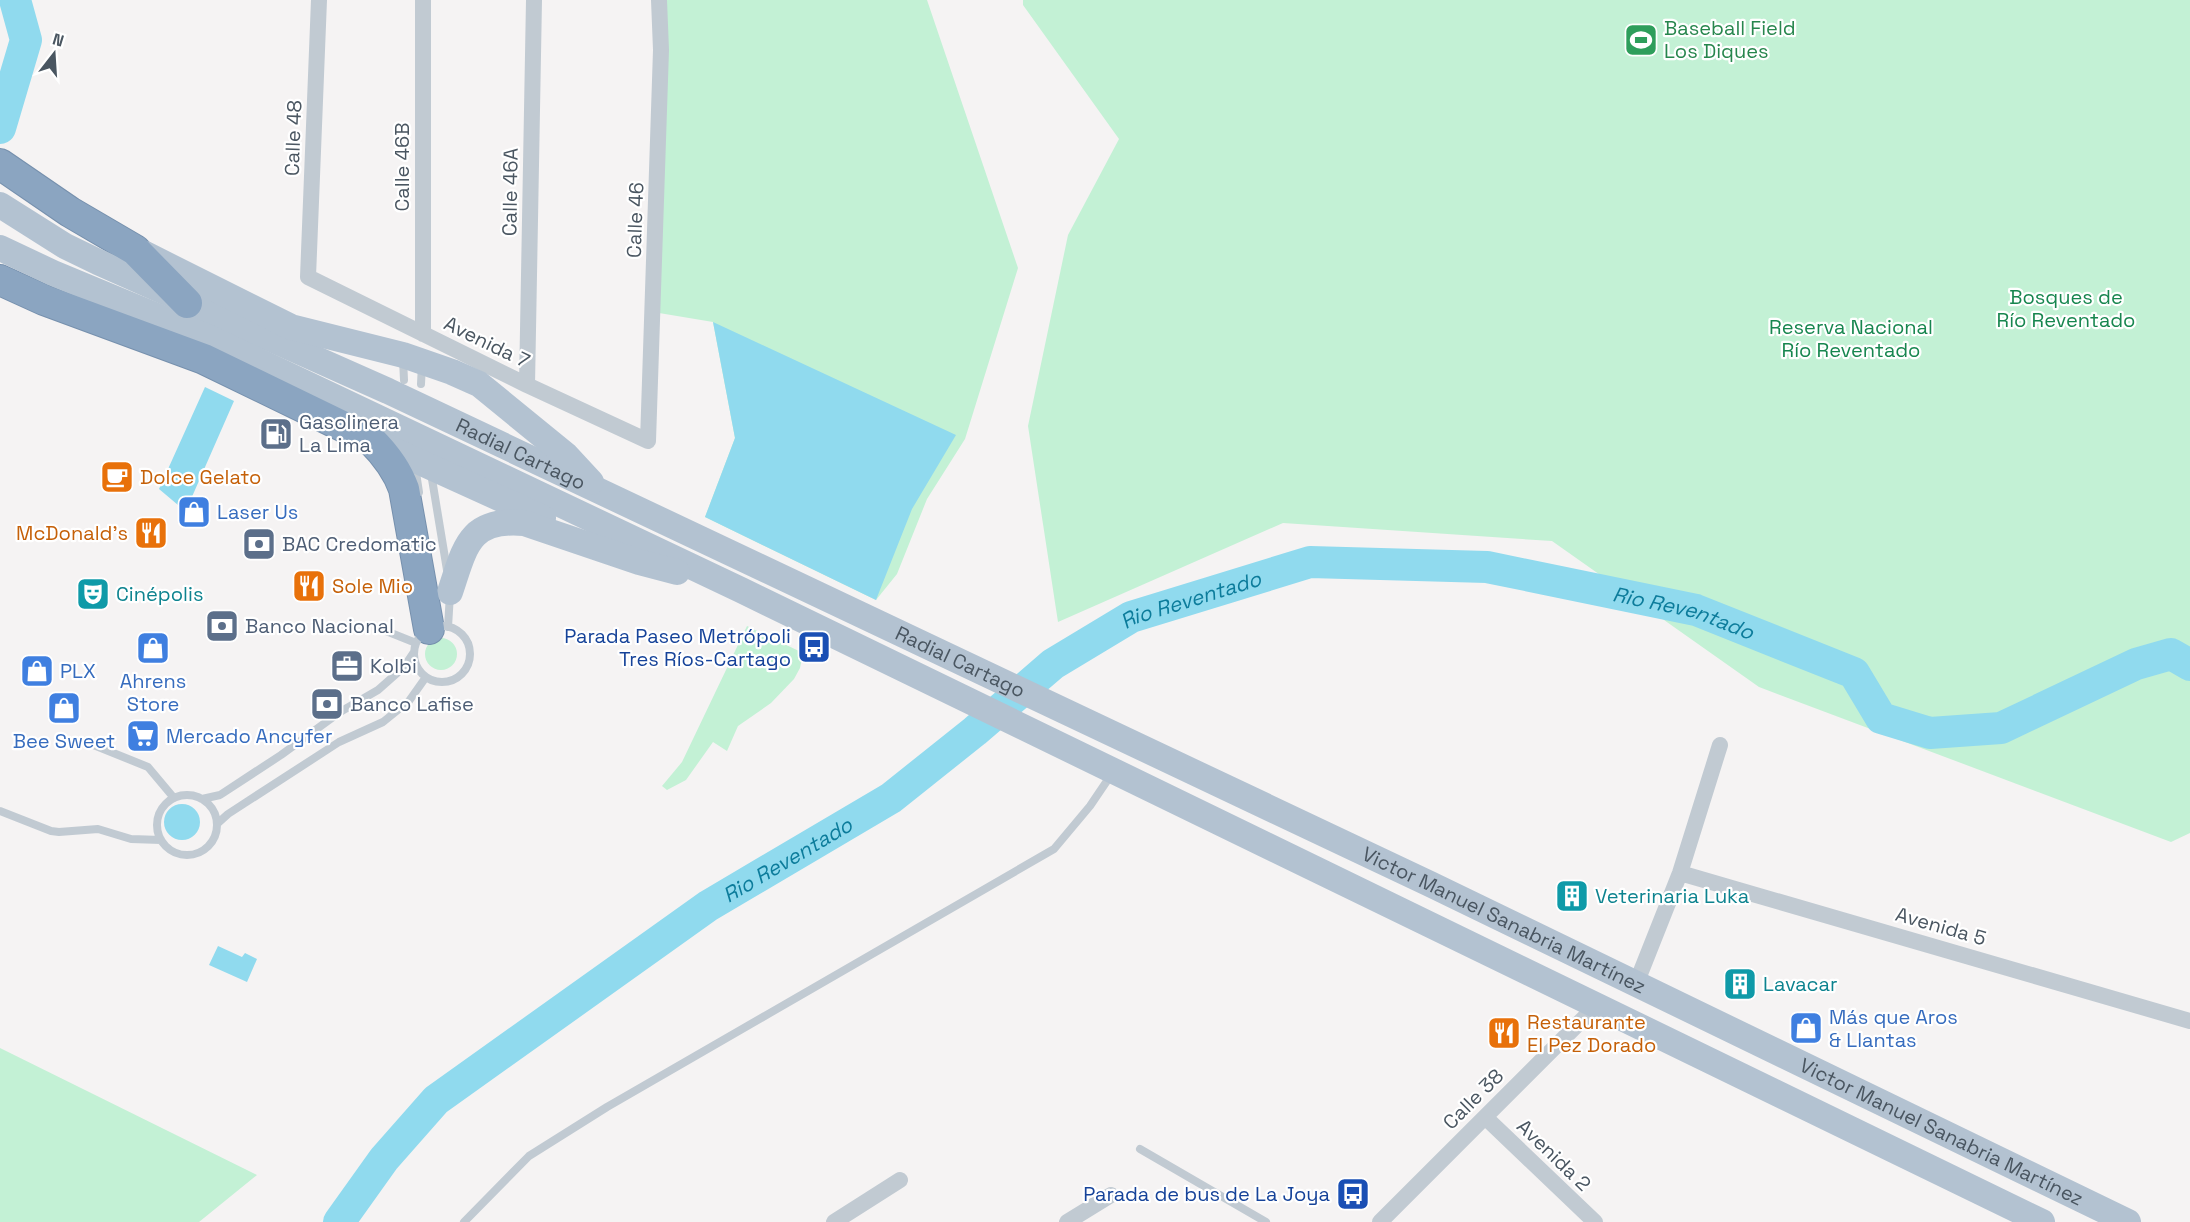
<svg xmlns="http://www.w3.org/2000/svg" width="2190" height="1222" viewBox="0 0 2190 1222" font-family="'Space Grotesk',sans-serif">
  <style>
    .green { fill: #c3f1d5 }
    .water { fill: #90daee }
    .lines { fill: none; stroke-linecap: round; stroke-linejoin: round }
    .river { stroke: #90daee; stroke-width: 32 }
    .highway-casing { stroke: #7690ad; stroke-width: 32 }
    .lane { stroke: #c1cad2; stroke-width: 8 }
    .street { stroke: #c1cad2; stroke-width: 16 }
    .primary { stroke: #b3c2d1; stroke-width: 26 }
    .highway { stroke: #8ba5c1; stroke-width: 30 }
    .labels { text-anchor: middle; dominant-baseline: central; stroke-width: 4.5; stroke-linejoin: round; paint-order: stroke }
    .leisure-label { font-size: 20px; fill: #27864d; stroke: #fff; text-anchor: start }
    .street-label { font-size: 20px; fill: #4a5661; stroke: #fff }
    .park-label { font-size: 20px; fill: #17864f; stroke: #fff }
    .service-label { font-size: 20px; fill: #4e5e75; stroke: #fff; text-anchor: start }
    .food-label { font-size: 20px; fill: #c56008; stroke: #fff; text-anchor: start }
    .shop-label { font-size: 20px; fill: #366cbe; stroke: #fff; text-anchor: start }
    .culture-label { font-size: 20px; fill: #0d838f; stroke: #fff; text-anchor: start }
    .transit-label { font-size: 20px; fill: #164399; stroke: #fff; text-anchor: end }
    .water-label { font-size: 21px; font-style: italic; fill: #0c7c9b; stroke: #fff }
  </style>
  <rect width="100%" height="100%" fill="#f5f3f3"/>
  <path class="green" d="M659,0H927L1018,268L965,439L927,499L897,574L876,600L705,517L735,438L713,322L653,312Z
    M1023,0H2190V833L2171,842L1759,687L1552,541L1283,523L1058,622L1028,426L1068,235L1119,139L1023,5Z
    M747,626L803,653L800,668L794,679L771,703L738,726L727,751L713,742L686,780L667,790L662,786L682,762Z
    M425 654a16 16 0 1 1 32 0a16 16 0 1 1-32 0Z
    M0,1048L257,1175L199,1222H0Z"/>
  <path class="water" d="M713,322L956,435L912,509L876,600L705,517L735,438Z
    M205,387L234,401L184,515L178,505L159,489Z
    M164 822a18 18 0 1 1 36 0a18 18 0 1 1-36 0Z
    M218,946L242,957L245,953L257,959L247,982L209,965Z"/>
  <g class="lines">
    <g class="river">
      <path d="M0,128L26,40L15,0"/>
      <path id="s1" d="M339,1222L384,1159L436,1100L708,906L891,798L975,731L1053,664L1131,617L1310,562L1487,567L1696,610L1854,673L1881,718L1930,733L2001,728L2136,664L2171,654L2190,665"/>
    </g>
    <defs>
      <path id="highway" d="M0,164L70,212L135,250L187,303
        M0,280L44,300L204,359L371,440C385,454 397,469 404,489L429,629"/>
    </defs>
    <use href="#highway" class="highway-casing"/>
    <path class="lane" d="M403,359L404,380
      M421,384L422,364
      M415,466L419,492
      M431,473L448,576
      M414 654a28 28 0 1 1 56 0a28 28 0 1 1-56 0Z
      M448,627L450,594
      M386,631L416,643
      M91,744L148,767L174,798
      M157 825a30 30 0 1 1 60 0a30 30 0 1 1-60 0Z
      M202,799L220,795L281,755L340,712L378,690L404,667L414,652
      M0,811L51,831L59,832L98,829L131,839L161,840
      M218,823L228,814L339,742L383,722L409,701L426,677
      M1140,1149L1266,1222
      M464,1222L529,1156L607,1107L1054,849L1090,806L1113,772"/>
    <path class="street" d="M319,0L308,277L527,385L648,441L661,50L659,0
      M423,334V0
      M527,385L534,0
      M1680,873L2190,1021
      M1636,984L1680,873L1720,745
      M1485,1117L1595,1222
      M834,1222L900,1180
      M1067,1222L1111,1195
      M1380,1222L1596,1006"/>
    <g class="primary">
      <path id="s2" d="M0,205L65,246L98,262L388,391L1430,884L2128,1222"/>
      <path d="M0,248L53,273L212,339L741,590L2042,1222"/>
      <path d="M145,254L291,327L403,355L452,372L479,384L566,455L591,482"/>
      <path d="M371,440L543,518"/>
      <path d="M450,592C465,548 468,518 524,523L639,562L677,572"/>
    </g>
    <use href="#highway" class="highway"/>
  </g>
  <defs>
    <symbol id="stadium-square" viewBox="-11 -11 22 22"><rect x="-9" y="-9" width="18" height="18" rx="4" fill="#2e9e5b" stroke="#fff"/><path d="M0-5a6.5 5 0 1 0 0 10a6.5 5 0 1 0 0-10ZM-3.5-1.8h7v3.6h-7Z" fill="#fff"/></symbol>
    <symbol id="fuel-square" viewBox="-11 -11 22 22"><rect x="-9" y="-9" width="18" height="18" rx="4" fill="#5c6f8a" stroke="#fff"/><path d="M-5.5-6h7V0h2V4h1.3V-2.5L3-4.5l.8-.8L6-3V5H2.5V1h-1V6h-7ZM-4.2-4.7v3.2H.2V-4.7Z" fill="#fff"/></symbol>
    <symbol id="cafe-square" viewBox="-11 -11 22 22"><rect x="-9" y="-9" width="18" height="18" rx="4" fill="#e8710a" stroke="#fff"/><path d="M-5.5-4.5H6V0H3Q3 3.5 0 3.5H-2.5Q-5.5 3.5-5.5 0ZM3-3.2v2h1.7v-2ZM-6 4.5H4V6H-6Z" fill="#fff"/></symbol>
    <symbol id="shop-square" viewBox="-11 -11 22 22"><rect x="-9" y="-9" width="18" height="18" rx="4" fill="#3f7fe0" stroke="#fff"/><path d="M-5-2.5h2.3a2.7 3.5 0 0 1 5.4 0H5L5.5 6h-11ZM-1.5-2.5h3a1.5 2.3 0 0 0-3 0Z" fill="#fff"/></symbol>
    <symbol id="restaurant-square" viewBox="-11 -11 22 22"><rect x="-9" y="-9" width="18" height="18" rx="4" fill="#e8710a" stroke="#fff"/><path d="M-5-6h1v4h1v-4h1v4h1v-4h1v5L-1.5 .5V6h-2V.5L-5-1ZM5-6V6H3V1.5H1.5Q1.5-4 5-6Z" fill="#fff"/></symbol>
    <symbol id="bank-square" viewBox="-11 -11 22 22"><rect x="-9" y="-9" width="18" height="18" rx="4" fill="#5c6f8a" stroke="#fff"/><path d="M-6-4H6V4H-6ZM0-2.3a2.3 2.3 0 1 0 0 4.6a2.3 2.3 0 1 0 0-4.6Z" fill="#fff"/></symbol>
    <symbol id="theatre-square" viewBox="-11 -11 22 22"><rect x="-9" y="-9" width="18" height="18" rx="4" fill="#0f9aa8" stroke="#fff"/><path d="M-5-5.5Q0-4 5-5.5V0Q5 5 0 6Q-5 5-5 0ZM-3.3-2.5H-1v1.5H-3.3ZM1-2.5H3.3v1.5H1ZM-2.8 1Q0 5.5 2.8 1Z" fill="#fff"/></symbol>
    <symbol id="bus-square" viewBox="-11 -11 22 22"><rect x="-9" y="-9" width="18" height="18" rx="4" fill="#1a4fb4" stroke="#fff"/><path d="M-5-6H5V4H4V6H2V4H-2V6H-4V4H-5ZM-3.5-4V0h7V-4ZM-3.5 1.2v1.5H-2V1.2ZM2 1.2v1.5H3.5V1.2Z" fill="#fff"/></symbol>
    <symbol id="office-square" viewBox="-11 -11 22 22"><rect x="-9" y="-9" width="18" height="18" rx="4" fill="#5c6f8a" stroke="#fff"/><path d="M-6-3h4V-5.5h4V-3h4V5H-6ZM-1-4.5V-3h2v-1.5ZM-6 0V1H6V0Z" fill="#fff"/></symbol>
    <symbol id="supermarket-square" viewBox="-11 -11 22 22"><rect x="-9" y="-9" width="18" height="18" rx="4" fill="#3f7fe0" stroke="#fff"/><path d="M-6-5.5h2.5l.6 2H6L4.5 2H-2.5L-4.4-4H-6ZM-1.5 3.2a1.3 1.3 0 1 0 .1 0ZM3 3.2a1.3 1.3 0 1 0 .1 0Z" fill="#fff"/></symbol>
    <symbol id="building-square" viewBox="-11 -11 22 22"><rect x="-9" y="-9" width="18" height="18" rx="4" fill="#0f9aa8" stroke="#fff"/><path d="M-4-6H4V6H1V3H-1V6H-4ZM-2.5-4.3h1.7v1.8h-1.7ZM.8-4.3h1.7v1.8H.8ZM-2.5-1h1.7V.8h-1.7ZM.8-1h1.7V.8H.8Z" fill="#fff"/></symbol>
  </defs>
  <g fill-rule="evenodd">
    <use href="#stadium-square" x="1622" y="21" width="38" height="38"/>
    <use href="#fuel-square" x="257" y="415" width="38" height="38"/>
    <use href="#cafe-square" x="98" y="458" width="38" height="38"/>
    <use href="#shop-square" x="175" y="493" width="38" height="38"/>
    <use href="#restaurant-square" x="132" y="514" width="38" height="38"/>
    <use href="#bank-square" x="240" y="525" width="38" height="38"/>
    <use href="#restaurant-square" x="290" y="567" width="38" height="38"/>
    <use href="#theatre-square" x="74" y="575" width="38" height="38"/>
    <use href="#bank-square" x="203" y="607" width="38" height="38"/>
    <use href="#bus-square" x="795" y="628" width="38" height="38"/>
    <use href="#shop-square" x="134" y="629" width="38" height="38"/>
    <use href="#office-square" x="328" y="647" width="38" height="38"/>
    <use href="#shop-square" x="18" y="652" width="38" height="38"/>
    <use href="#bank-square" x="308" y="685" width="38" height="38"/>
    <use href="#shop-square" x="45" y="689" width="38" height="38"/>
    <use href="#supermarket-square" x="124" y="717" width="38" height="38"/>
    <use href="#building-square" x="1553" y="877" width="38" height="38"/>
    <use href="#building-square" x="1721" y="965" width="38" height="38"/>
    <use href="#shop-square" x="1787" y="1009" width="38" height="38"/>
    <use href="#restaurant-square" x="1485" y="1014" width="38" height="38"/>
    <use href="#bus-square" x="1334" y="1175" width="38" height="38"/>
  </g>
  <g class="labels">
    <g class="leisure-label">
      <text x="1664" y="28">Baseball Field<tspan x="1664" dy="23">Los Diques</tspan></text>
    </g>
    <g class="street-label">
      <text transform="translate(293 138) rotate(-88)">Calle 48</text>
      <text transform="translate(402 167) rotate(-90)">Calle 46B</text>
      <text transform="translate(510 192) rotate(-89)">Calle 46A</text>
      <text transform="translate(635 220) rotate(-88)">Calle 46</text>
      <text transform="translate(487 342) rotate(26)">Avenida 7</text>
      <text stroke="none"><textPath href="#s2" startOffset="578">Radial Cartago</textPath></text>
      <text stroke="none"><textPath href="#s2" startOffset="1064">Radial Cartago</textPath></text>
      <text stroke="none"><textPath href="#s2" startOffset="1666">Victor Manuel Sanabria Martínez</textPath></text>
      <text transform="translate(1941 926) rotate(16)">Avenida 5</text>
      <text transform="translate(1473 1099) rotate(-45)">Calle 38</text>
      <text stroke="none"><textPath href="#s2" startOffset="2152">Victor Manuel Sanabria Martínez</textPath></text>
      <text transform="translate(1554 1155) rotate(44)">Avenida 2</text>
    </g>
    <g class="park-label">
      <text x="2066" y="297">Bosques de<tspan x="2066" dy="23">Río Reventado</tspan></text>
      <text x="1851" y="327">Reserva Nacional<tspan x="1851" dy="23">Río Reventado</tspan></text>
    </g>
    <g class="service-label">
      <text x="299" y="422">Gasolinera<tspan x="299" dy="23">La Lima</tspan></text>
      <text x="282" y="544">BAC Credomatic</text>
      <text x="245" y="626">Banco Nacional</text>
      <text x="370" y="666">Kolbi</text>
      <text x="350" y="704">Banco Lafise</text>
    </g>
    <g class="food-label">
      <text x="140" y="477">Dolce Gelato</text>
      <text x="128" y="533" text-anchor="end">McDonald's</text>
      <text x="332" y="586">Sole Mio</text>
      <text x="1527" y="1022">Restaurante<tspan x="1527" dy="23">El Pez Dorado</tspan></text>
    </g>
    <g class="shop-label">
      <text x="217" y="512">Laser Us</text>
      <text x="60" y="671">PLX</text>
      <text x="153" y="681" text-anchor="middle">Ahrens<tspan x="153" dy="23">Store</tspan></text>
      <text x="166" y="736">Mercado Ancyfer</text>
      <text x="64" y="741" text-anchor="middle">Bee Sweet</text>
      <text x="1829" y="1017">Más que Aros<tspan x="1829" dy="23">&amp; Llantas</tspan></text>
    </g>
    <g class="culture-label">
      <text x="116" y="594">Cinépolis</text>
      <text x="1595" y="896">Veterinaria Luka</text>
      <text x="1763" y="984">Lavacar</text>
    </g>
    <g class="transit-label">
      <text x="791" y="636">Parada Paseo Metrópoli<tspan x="791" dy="23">Tres Ríos-Cartago</tspan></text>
      <text x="1330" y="1194">Parada de bus de La Joya</text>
    </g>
    <g class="water-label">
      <text stroke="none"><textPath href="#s1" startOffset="1066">Rio Reventado</textPath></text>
      <text stroke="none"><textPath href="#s1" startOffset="1570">Rio Reventado</textPath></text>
      <text stroke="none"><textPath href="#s1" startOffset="582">Rio Reventado</textPath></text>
    </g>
  </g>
  <g transform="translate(54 54) rotate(17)" stroke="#ffffff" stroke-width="4.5" paint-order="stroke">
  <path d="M0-4.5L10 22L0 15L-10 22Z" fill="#4a5661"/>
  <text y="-9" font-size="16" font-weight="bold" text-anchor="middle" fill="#4a5661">N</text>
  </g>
</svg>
